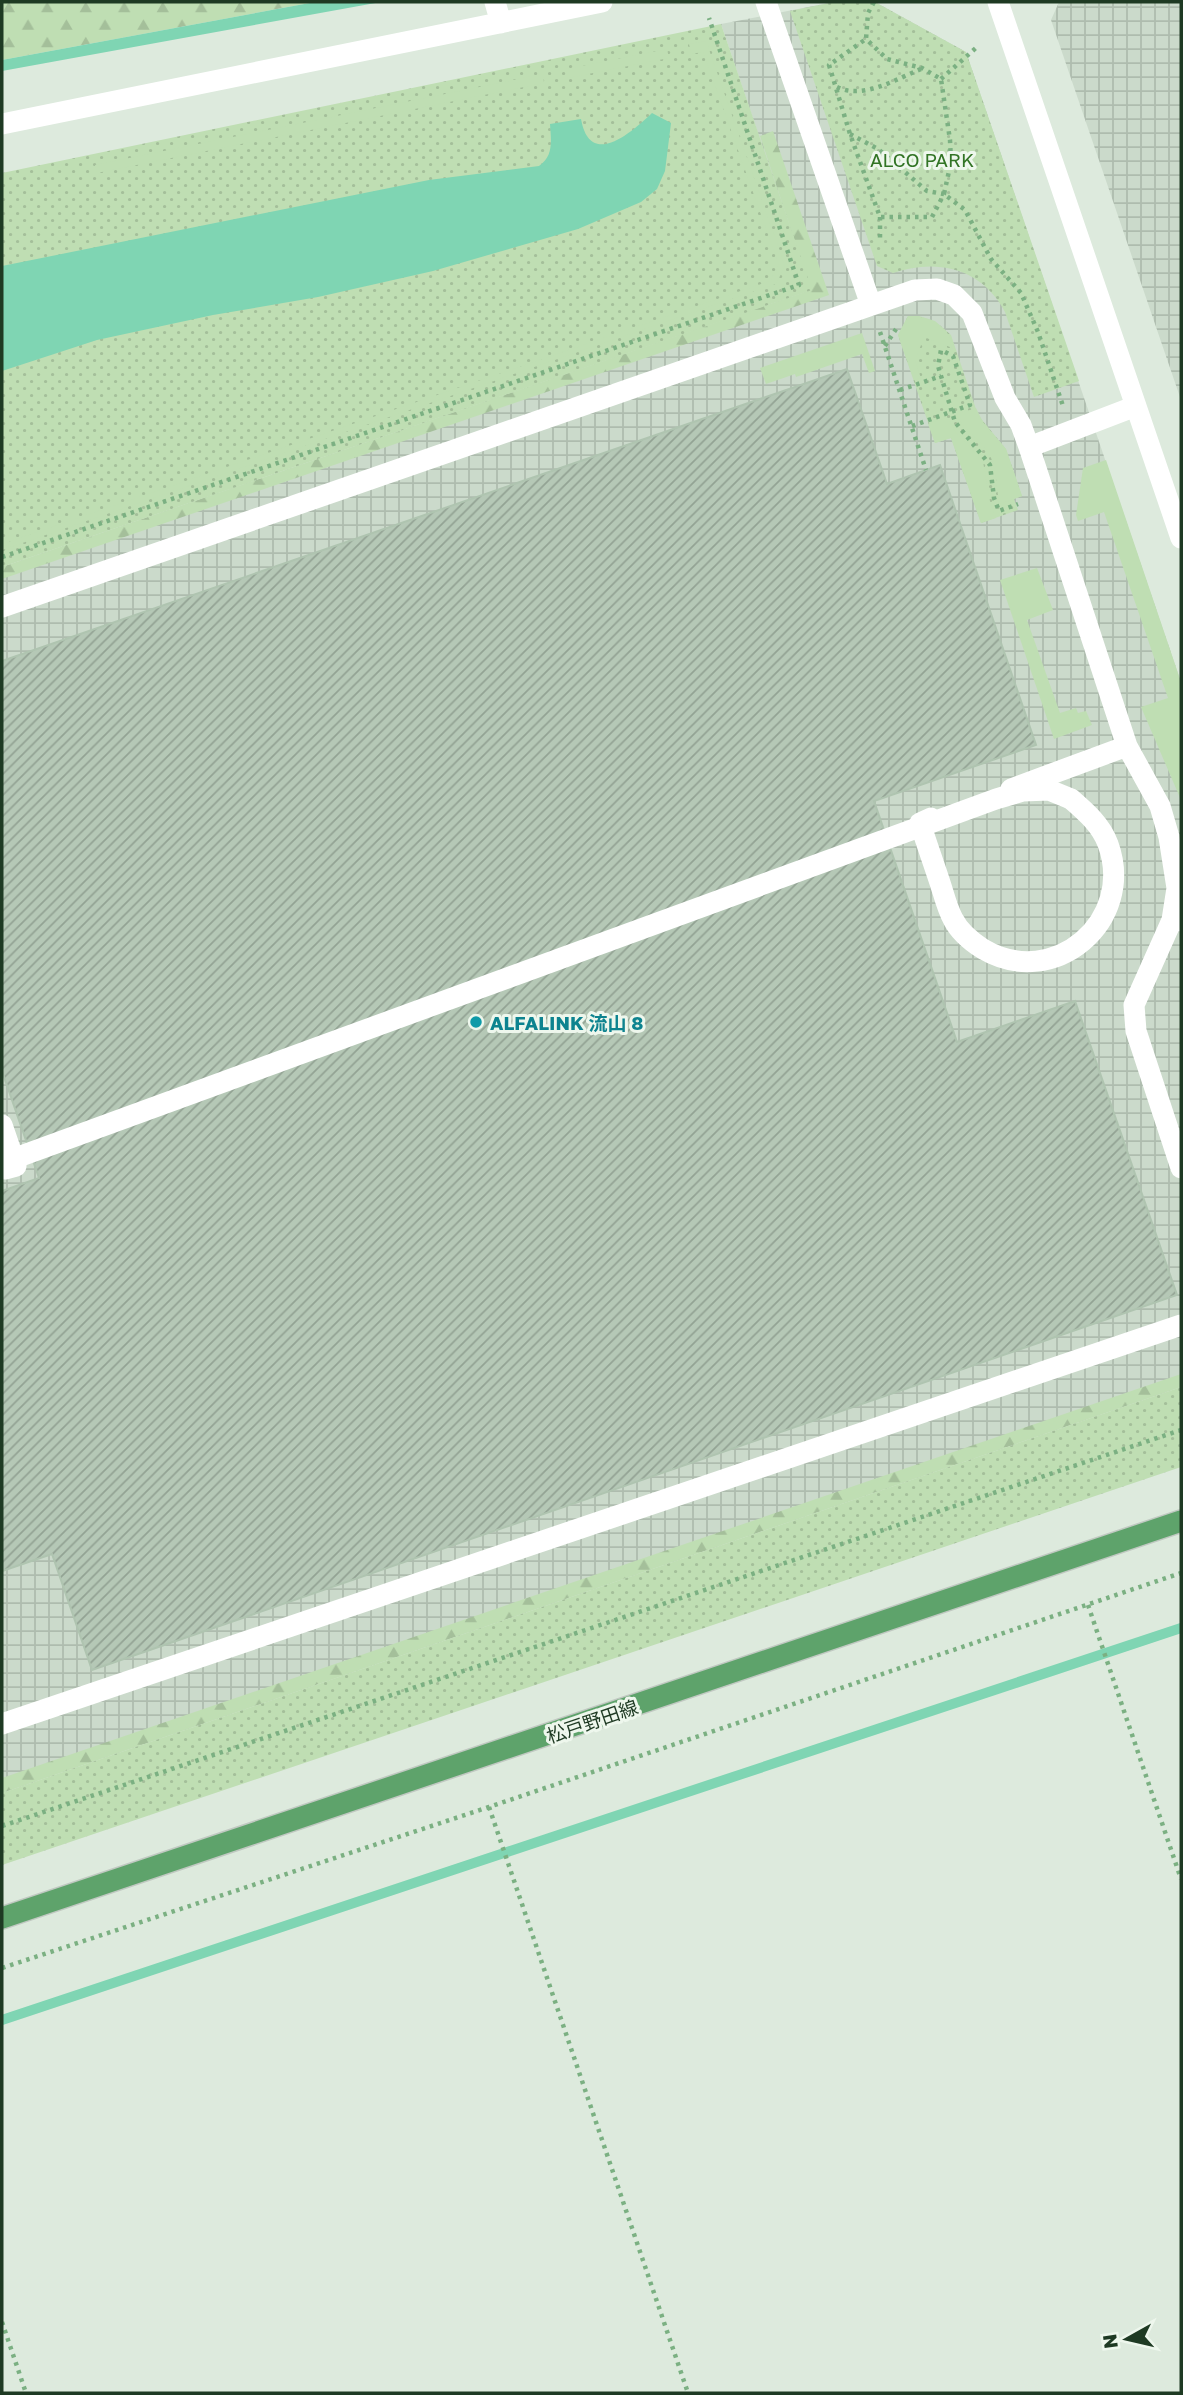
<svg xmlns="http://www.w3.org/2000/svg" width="1183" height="2395" viewBox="0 0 1183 2395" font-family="'Golos Text','Noto Sans JP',sans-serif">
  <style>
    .industrial { fill: url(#industrial-grid) }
    .forest { fill: url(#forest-firs) }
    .park { fill: url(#park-dots) }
    .garden { fill: #bfdeb3 }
    .water { fill: #7fd5b3 }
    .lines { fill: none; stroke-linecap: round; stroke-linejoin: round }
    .stream { stroke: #7fd5b3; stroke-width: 10 }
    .building { fill: url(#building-hatch); stroke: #afc4b0; stroke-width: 2 }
    .major-casing { stroke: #c0c8c1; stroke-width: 24 }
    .path { stroke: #7bb082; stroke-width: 4.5; stroke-dasharray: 3.5 5; stroke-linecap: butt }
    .minor { stroke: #fff; stroke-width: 21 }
    .major { stroke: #5ea36b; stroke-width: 21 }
    .minor-bridge { stroke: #fff; stroke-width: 21 }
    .culture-dot { fill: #0f9aa8; stroke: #eef7ed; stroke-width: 2.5 }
    .labels { text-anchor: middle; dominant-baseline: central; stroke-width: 6; stroke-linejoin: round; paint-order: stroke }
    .park-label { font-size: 19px; fill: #327425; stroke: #eef7ed }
    .culture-label { font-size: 19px; font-weight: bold; fill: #0d838f; stroke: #eef7ed; text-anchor: start }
    .street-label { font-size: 19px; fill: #1e3a23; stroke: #eef7ed }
  </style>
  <defs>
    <pattern id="industrial-grid" width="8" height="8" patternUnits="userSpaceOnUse" patternTransform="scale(1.75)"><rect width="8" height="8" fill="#cbdacb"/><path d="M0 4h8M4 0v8" fill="none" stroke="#aebcae"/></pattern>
    <pattern id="forest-firs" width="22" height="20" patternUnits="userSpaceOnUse" patternTransform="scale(1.75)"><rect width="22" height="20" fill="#bfdeb3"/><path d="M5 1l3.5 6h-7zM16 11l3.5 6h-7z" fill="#a4bf9a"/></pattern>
    <pattern id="park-dots" width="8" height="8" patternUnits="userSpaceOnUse" patternTransform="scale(1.75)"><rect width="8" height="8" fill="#bfdeb3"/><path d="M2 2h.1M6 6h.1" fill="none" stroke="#a4bf9a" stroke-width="1.8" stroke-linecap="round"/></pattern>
    <pattern id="building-hatch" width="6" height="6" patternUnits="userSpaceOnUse" patternTransform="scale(1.75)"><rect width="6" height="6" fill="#b5c8b6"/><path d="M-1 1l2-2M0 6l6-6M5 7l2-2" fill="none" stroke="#93a394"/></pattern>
  </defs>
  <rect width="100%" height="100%" fill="#ddeadd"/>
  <path class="industrial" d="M834,2H875L966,52L1181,682V1387L2,1793V567L811,290L721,24Z
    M1059,2H1181V400L1051,20Z"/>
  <path class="forest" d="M2,2H315L2,60Z
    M773,131L829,295L2,579V567L811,290L760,136Z
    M1181,1374V1387L2,1793V1778Z"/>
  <path class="park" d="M834,2H875L966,52L1079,381L1034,397L1005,312C982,268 937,258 893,273L877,266L790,11Z
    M721,24L812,290L2,567V173Z
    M908,316H919L935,321L951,335L978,415L1006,449L1022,496L1014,499L1018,510L981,523L951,438L935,443L898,335Z
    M1181,1387V1467L2,1865V1793Z"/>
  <path class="garden" d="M706,41L785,266L776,284L2,550V544L770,281L779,265L703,52L691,54L689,44Z
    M667,49L669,58L568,78L566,69Z
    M543,74L544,83L97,173L95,165Z
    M908,316C932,316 948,326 955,349L924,337L915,361L921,378L914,380L898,335Z
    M862,333L875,371L869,373L862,354L796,377L795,374L766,384L760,368Z
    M976,408L983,422L1006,449L1022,496L1000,504C995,487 998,469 989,454C981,438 963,432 957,414Z
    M948,418L956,433L983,461L989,498L996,518L981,523L951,438L935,443L928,424Z
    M1106,460L1181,682V800L1141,707L1168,698L1104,512L1078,521L1076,515L1083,468Z
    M1037,568L1053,610L1027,620L1060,713L1076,708L1078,713L1086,711L1092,725L1054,739L1000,580Z"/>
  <path class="water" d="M315,2H381L2,71V60Z
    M652,113L671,123L665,171L657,189L641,202L578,229L433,271L318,297L213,315L97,340L2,371V266L429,180L539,166C554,156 551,140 550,124L581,119C590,169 631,133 652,113Z"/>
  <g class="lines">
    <path class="stream" d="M2,2020L1181,1628"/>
  </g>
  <path class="building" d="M847,369L887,484L940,465L1036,745L874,801L957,1042L1075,1001L1177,1295L92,1670L52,1554L2,1571V1191L39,1178L2,1071V661Z"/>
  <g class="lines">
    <defs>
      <path id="major" d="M2,1918L1181,1521"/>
    </defs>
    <use href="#major" class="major-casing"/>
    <path class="path" d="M874,2L868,13L866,39L887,59L922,68L941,79L950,140L951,162L944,194L965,210L991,259L1021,293L1038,332L1063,406
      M941,79L977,47
      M837,87C863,100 896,79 921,69
      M850,134L878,149L927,191L944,194L932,217H880L850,134L829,65L866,39
      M880,217V238
      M880,332L926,470
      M885,346L896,329
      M900,390L941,376
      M912,426L970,405L953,356L941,350L938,366L955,422L990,465L994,498L999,511L1018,504
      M2,557L799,285L709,18
      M1088,1605L1181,1879
      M489,1807L688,2393
      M2,1826L1181,1430
      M2,1968L489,1807L1181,1573
      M2,2322L26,2393"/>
    <path class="minor" d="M495,2L501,23
      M766,2L871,305
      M998,2L1181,538
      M2,124L602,2
      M1136,406L1029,447L1127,746L1160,806L1169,837L1177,888L1172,920L1181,921
      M2,607L915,290L937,289L954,295L972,313L1005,398L1021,425L1029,447
      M1011,789L1127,746
      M931,818L920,823C927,845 935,867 942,889C945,899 948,910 953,919C959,931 972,942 983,949C1054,991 1136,921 1108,844C1101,825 1086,812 1071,799
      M1172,920L1134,1005L1136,1031L1181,1168
      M2,1125L16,1166L5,1169
      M2,1724L1181,1325"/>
    <use href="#major" class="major"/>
    <path class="minor-bridge" d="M2,1163L996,799L1023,791L1049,790L1071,799"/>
  </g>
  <circle class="culture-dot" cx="476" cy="1022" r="7"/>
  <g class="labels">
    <g class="park-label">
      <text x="922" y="159">ALCO PARK</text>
    </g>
    <g class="culture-label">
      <text x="490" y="1022">ALFALINK 流山 8</text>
    </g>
    <g class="street-label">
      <text transform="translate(592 1721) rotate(-19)">松戸野田線</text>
    </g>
  </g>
  <rect width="1183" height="2395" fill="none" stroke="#1e3a23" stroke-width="7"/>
  <g transform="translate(1127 2339) rotate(262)" stroke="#eef7ed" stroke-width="5" paint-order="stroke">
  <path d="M0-5L12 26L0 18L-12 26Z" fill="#1e3a23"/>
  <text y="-10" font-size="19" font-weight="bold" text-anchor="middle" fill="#1e3a23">N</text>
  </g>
</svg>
